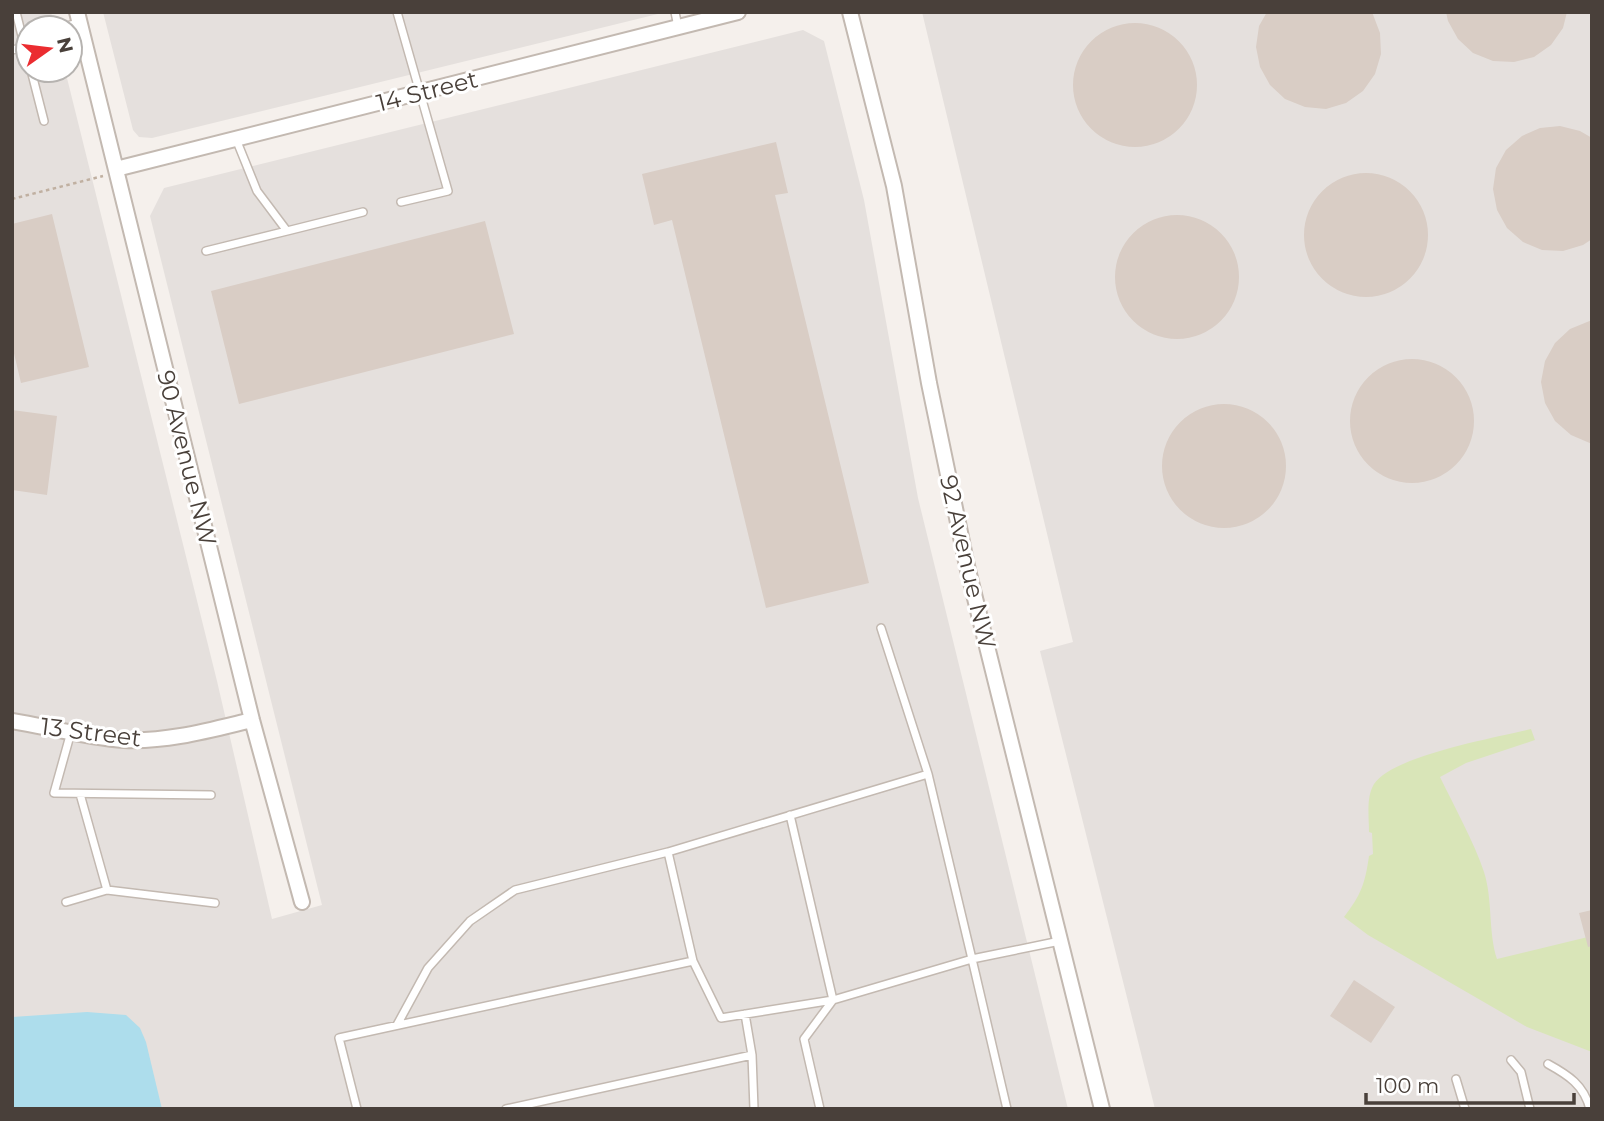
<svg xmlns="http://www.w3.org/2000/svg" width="1604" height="1121" viewBox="0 0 1604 1121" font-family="Montserrat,sans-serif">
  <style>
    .industrial { fill: #e5e0dd }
    .green { fill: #d9e5b8 }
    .water { fill: #adddec }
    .building { fill: #d9cdc5 }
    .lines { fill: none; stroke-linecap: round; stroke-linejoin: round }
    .lane-casing { stroke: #c3b9b1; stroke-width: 10 }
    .street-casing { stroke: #c3b9b1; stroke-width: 18 }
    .path { stroke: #c0b0a1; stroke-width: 2.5; stroke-dasharray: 3.5 3.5; stroke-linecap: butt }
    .lane { stroke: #fff; stroke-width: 7 }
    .street { stroke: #fff; stroke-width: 14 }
    .labels { text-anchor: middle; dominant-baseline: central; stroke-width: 6; stroke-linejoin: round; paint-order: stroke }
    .street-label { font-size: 24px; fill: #49403a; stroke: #fff }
  </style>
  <rect width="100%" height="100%" fill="#f5f0ec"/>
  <path class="industrial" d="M12,12H51L55,28H28V70H65L217,681L272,919L322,905L150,216L164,188L803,30L824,41L864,200L918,498L1068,1109H12Z
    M103,12H666L152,138L139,137L133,130Z
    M922,12H1592V1109H1155L1040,651L1073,642Z"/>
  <path class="green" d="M1531,729L1535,740L1466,763L1440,777C1454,806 1474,842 1484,872C1493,900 1488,932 1497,959L1592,936V1052L1527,1027L1368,935L1344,917C1361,895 1365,884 1369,856L1373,854L1372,833L1369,832C1369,817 1366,797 1374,784C1394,755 1495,738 1531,729Z"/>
  <path class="water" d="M87,1012L126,1015L140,1028L146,1042L162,1109H12V1017Z"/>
  <path class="building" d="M1267,12H1372L1380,33L1381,54L1375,74L1363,91L1346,103L1326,109L1305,107L1285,99L1270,85L1260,67L1256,47L1259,26Z
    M1446,12H1567L1563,28L1551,45L1534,57L1514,62L1493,61L1473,53L1458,39L1448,21Z
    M1073 85a62 62 0 1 1 124 0a62 62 0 1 1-124 0Z
    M1560,126L1580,131L1592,138V239L1583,245L1563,251L1542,250L1523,242L1507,228L1497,210L1493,189L1496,168L1506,150L1522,136L1540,128Z
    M776,142L788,193L775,195L869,583L766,608L672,220L654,225L642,174Z
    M1304 235a62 62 0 1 1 124 0a62 62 0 1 1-124 0Z
    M52,214L89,367L21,383L12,345V224Z
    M1115 277a62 62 0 1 1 124 0a62 62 0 1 1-124 0Z
    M485,221L514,334L239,404L211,291Z
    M1592,320V444L1571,435L1555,421L1545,403L1541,382L1545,361L1555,343L1570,329Z
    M1350 421a62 62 0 1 1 124 0a62 62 0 1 1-124 0Z
    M1162 466a62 62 0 1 1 124 0a62 62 0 1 1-124 0Z
    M12,410L57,416L47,495L12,490Z
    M1592,910V946L1588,947L1579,913Z
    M1354,980L1395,1007L1371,1043L1330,1016Z"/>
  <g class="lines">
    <defs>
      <path id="lane" d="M16,12L22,36L28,35
        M397,12L448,191L401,202
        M675,12L678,27
        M58,28L79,23
        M22,36L28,60
        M12,50L25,47
        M31,70L44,121
        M287,231L363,212
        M206,251L287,231L257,191L236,139
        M881,628L928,774
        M71,732L54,793L211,795
        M790,815L833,1000L804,1039L820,1109
        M107,890L215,903
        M66,902L107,890L80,794
        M745,1014L752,1055L754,1109
        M397,1025L428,968L470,921L515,890L668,852
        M1511,1060L1521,1072L1530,1109
        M1548,1064C1568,1075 1584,1085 1590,1109
        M1456,1079L1465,1109
        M357,1109L339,1038L693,961
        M506,1109L752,1055
        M1007,1109L972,959L833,1000L721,1018L693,961L668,852L928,774L972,959L1060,941"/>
      <path id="street" d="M77,12L252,720L302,902
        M850,12L894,186L929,383L967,566L1102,1109
        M116,169L738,12
        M12,721C48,727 88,738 124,740C168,742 210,730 252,720"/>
    </defs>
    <use href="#lane" class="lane-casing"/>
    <use href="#street" class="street-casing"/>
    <path class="path" d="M12,199L103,176"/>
    <use href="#lane" class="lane"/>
    <use href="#street" class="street"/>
  </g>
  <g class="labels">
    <g class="street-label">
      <text transform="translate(427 91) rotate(-14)">14 Street</text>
      <text transform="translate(187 458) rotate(76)">90 Avenue NW</text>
      <text transform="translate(968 562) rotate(77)">92 Avenue NW</text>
      <text transform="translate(91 732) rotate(7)">13 Street</text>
    </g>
  </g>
  <rect width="1604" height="1121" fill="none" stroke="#49403a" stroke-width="28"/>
  <g transform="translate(49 49) rotate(76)"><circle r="33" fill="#ffffff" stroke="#b6b3b0" stroke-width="2"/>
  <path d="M0-5L12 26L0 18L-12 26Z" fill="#eb2c30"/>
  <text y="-10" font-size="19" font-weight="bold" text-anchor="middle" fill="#49403a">N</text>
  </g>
  <path d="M1366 1093v10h208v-10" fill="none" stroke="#49403a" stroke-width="3.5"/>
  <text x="1376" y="1093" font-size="21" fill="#49403a" stroke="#ffffff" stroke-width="5" paint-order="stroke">100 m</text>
</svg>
